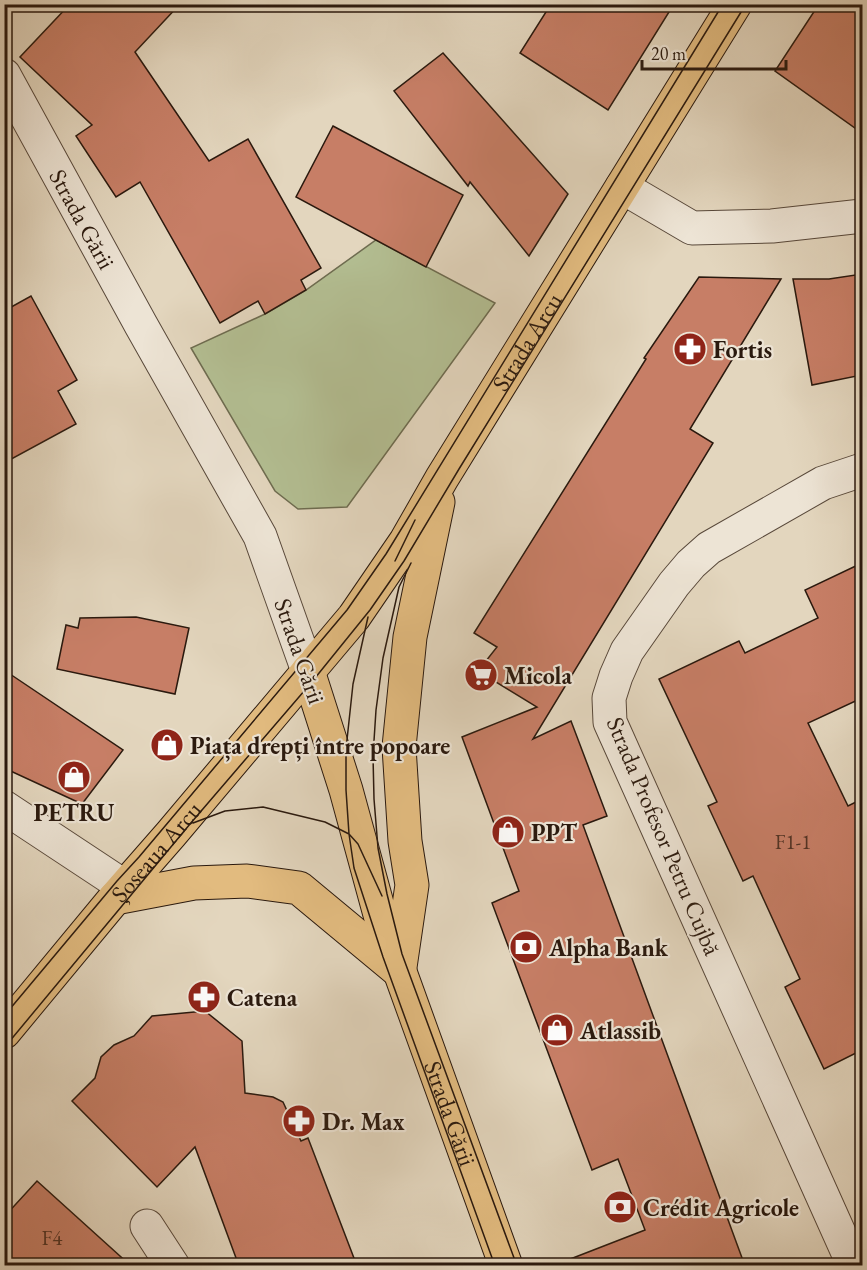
<svg xmlns="http://www.w3.org/2000/svg" width="867" height="1270" viewBox="0 0 867 1270" font-family="'EB Garamond',serif">
  <style>
    .green { fill: #b3be92; stroke: #6e6c50; stroke-width: 1.5 }
    .building { fill: #c77e66; stroke: #2a190e; stroke-width: 1.5 }
    .lines { fill: none; stroke-linecap: round; stroke-linejoin: round }
    .minor-casing { stroke: #58483a; stroke-width: 35 }
    .major-casing { stroke: #2a190e; stroke-width: 35 }
    .minor { stroke: #ede4d5; stroke-width: 33 }
    .major { stroke: #e2bb7f; stroke-width: 33 }
    .tram { stroke: #2a190e; stroke-width: 1.5 }
    .labels { text-anchor: middle; dominant-baseline: central; stroke-width: 4.5; stroke-linejoin: round; paint-order: stroke }
    .number-label { font-size: 21px; fill: #513224 }
    .street-label { font-size: 24px; fill: #2a190e; stroke: #ede4d5 }
    .poi-label { font-size: 24px; font-weight: bold; fill: #2a190e; stroke: #ede4d5; text-anchor: start }
  </style>
  <rect width="100%" height="100%" fill="#e3d6be"/>
  <filter id="stains"><feTurbulence type="fractalNoise" baseFrequency=".00333" numOctaves="4"/><feColorMatrix values="0 0 0 0 .2 0 0 0 0 .09 0 0 0 0 .02 0 0 0 .5 -.17"/></filter>
  <radialGradient id="worn" r=".72"><stop offset=".6" stop-color="#630" stop-opacity="0"/><stop offset="1" stop-color="#630" stop-opacity=".3"/></radialGradient>
  <path class="green" d="M376,240L495,303L347,507L298,509L275,491L191,348L265,314L306,290Z"/>
  <path class="building" d="M70,4H180L135,52L209,161L248,139L321,268L301,280L306,290L265,314L258,301L220,323L140,182L116,197L76,136L92,125L20,57Z
    M551,4H674L608,110L520,53Z
    M819,4H862V133L775,71Z
    M443,53L568,194L529,256L470,182L468,186L394,91Z
    M333,126L463,195L426,267L296,197Z
    M862,274V375L812,385L793,279H829Z
    M699,277L781,279L690,429L713,443L533,739L571,721L607,816L583,825L745,1266H561L560,1263L645,1230L618,1159L592,1170L492,903L519,891L462,737L537,707L478,671L497,647L474,633L646,359L644,358Z
    M31,296L77,380L58,391L76,424L4,463V311Z
    M862,563V698L808,723L848,806L862,799V1050L824,1069L785,987L800,979L753,876L743,881L708,806L717,802L659,679L739,641L745,653L818,618L805,590Z
    M136,617L189,628L175,694L57,669L66,625L78,628L80,618Z
    M4,670L123,750L82,804L4,768Z
    M205,1011L242,1041L245,1093L273,1097L283,1102L301,1141L308,1138L357,1266H239L195,1147L157,1187L72,1101L95,1078L101,1057L114,1045L134,1036L152,1016Z
    M37,1181L131,1266H4V1217Z"/>
  <g class="lines">
    <defs>
      <g id="minor">
        <path id="s1" d="M4,75L141,325L260,536L308,671"/>
        <path d="M622,187L692,228L772,226L862,216"/>
        <path d="M4,807L125,887"/>
        <path d="M147,1226L173,1266"/>
        <path d="M854,1266L610,722L609,698L616,676L627,651L674,584L691,564L709,548L823,483L862,470"/>
      </g>
      <g id="major">
        <path id="s2" d="M308,671L346,790L382,922L506,1266"/>
        <path d="M115,898L194,883L247,881L299,888L399,971"/>
        <path d="M400,967L412,885L405,841L399,747L410,637L438,502"/>
        <path id="s3" d="M4,1032L115,898L171,834L354,617L406,541L442,478L735,4"/>
      </g>
    </defs>
    <use href="#minor" class="minor-casing"/>
    <use href="#major" class="major-casing"/>
    <use href="#minor" class="minor"/>
    <use href="#major" class="major"/>
    <path class="tram" d="M395,561L415,520
      M411,563L399,587L383,658L376,710L373,756L374,799L378,848L387,894L402,954L517,1266
      M368,617L353,684L346,749V790L349,834L354,868L383,957L495,1266
      M193,823L225,811L263,807L325,822L349,834L358,844L382,896
      M4,1016L117,881L139,857L347,610L386,554L723,4
      M4,1048L190,824L311,683L370,610L404,561L459,469L746,4"/>
  </g>
  <defs>
    <symbol id="pharmacy-disc" viewBox="-11 -11 22 22"><circle r="9.5" fill="#8f2418" stroke="#ede4d5"/><path d="M-2-6h4v4h4v4h-4v4h-4v-4h-4v-4h4Z" fill="#fff"/></symbol>
    <symbol id="supermarket-disc" viewBox="-11 -11 22 22"><circle r="9.5" fill="#8f2418" stroke="#ede4d5"/><path d="M-6-5.5h2.5l.6 2H6L4.5 2H-2.5L-4.4-4H-6ZM-1.5 3.2a1.3 1.3 0 1 0 .1 0ZM3 3.2a1.3 1.3 0 1 0 .1 0Z" fill="#fff"/></symbol>
    <symbol id="shop-disc" viewBox="-11 -11 22 22"><circle r="9.5" fill="#8f2418" stroke="#ede4d5"/><path d="M-5-2.5h2.3a2.7 3.5 0 0 1 5.4 0H5L5.5 6h-11ZM-1.5-2.5h3a1.5 2.3 0 0 0-3 0Z" fill="#fff"/></symbol>
    <symbol id="bank-disc" viewBox="-11 -11 22 22"><circle r="9.5" fill="#8f2418" stroke="#ede4d5"/><path d="M-6-4H6V4H-6ZM0-2.3a2.3 2.3 0 1 0 0 4.6a2.3 2.3 0 1 0 0-4.6Z" fill="#fff"/></symbol>
  </defs>
  <g fill-rule="evenodd">
    <use href="#pharmacy-disc" x="671" y="330" width="38" height="38"/>
    <use href="#supermarket-disc" x="462" y="656" width="38" height="38"/>
    <use href="#shop-disc" x="148" y="726" width="38" height="38"/>
    <use href="#shop-disc" x="55" y="758" width="38" height="38"/>
    <use href="#shop-disc" x="489" y="813" width="38" height="38"/>
    <use href="#bank-disc" x="507" y="928" width="38" height="38"/>
    <use href="#pharmacy-disc" x="185" y="978" width="38" height="38"/>
    <use href="#shop-disc" x="538" y="1011" width="38" height="38"/>
    <use href="#pharmacy-disc" x="280" y="1102" width="38" height="38"/>
    <use href="#bank-disc" x="601" y="1188" width="38" height="38"/>
  </g>
  <g class="labels">
    <g class="number-label">
      <text x="793" y="841">F1-1</text>
      <text x="52" y="1237">F4</text>
    </g>
    <g class="street-label">
      <text stroke="none"><textPath href="#s1" startOffset="164">Strada Gării</textPath></text>
      <text stroke="none"><textPath href="#s3" startOffset="868">Strada Arcu</textPath></text>
      <text transform="translate(300 651) rotate(71)">Strada Gării</text>
      <text transform="translate(664 836) rotate(67)">Strada Profesor Petru Cujbă</text>
      <text stroke="none"><textPath href="#s3" startOffset="236">Șoseaua Arcu</textPath></text>
      <text stroke="none"><textPath href="#s2" startOffset="465">Strada Gării</textPath></text>
    </g>
    <g class="poi-label">
      <text x="713" y="349">Fortis</text>
      <text x="504" y="675">Micola</text>
      <text x="190" y="745">Piața drepți între popoare</text>
      <text x="74" y="812" text-anchor="middle">PETRU</text>
      <text x="531" y="832">PPT</text>
      <text x="549" y="947">Alpha Bank</text>
      <text x="227" y="997">Catena</text>
      <text x="580" y="1030">Atlassib</text>
      <text x="322" y="1121">Dr. Max</text>
      <text x="643" y="1207">Crédit Agricole</text>
    </g>
  </g>
  <rect width="867" height="1270" fill="none" stroke="#e3d6be" stroke-width="24"/>
  <rect x="6" y="6" width="855" height="1258" fill="none" stroke="#2a190e" stroke-width="3"/>
  <rect x="12" y="12" width="843" height="1246" fill="none" stroke="#2a190e" stroke-width="1.5"/>
  <path d="M642 60v9h144v-9" fill="none" stroke="#2a190e" stroke-width="3"/>
  <text x="651" y="60" font-size="18" fill="#2a190e" stroke="#ede4d5" stroke-width="4.5" paint-order="stroke">20 m</text>
  <rect width="100%" height="100%" filter="url(#stains)"/>
  <rect width="100%" height="100%" fill="url(#worn)"/>
</svg>
